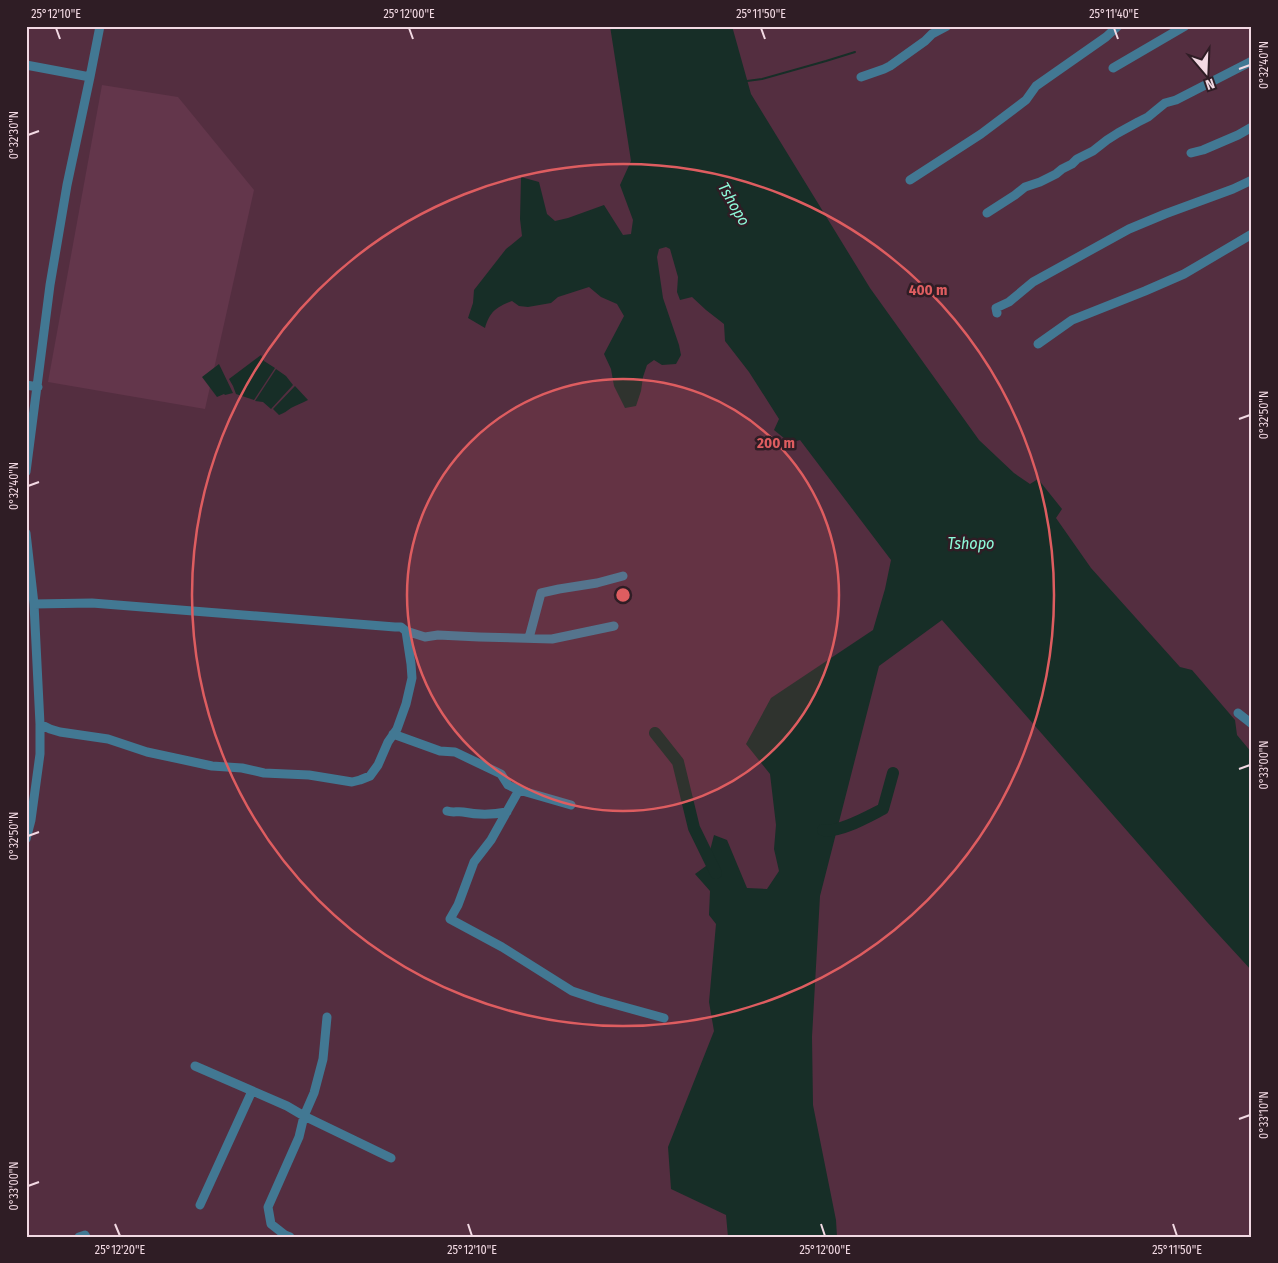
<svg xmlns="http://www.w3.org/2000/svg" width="1278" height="1263" viewBox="0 0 1278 1263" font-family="'Fira Sans Condensed',sans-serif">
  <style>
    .built { fill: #63364b }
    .water { fill: #172e27 }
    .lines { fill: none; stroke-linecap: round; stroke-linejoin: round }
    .stream { stroke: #172e27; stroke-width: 2 }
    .river { stroke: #172e27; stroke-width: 12 }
    .minor { stroke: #427893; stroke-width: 9 }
    .ticks { fill: none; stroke: #f2d9e3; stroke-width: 2 }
    .ring { fill: none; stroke: #de5d60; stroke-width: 2.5 }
    .labels { text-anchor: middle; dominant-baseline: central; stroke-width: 5; stroke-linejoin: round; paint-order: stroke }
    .water-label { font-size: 16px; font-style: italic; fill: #8efbda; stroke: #2f1d25 }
    .centre { fill: #de5d60; stroke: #2f1d25; stroke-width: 2.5 }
    .ring-label { font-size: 15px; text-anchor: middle; font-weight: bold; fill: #de5d60; stroke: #2f1d25; stroke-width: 5; stroke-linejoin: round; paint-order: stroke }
    .neatline { fill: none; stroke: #f2d9e3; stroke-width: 2 }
    .ticks-label { font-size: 12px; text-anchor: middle; fill: #f2d9e3 }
  </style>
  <rect width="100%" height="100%" fill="#542e40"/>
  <path class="built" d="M102,85L178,97L254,190L205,409L48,382Z"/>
  <path class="water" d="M610,26H732L751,94L870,288L979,440L1014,473L1030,484L1038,479L1062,509L1056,518L1091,568L1180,667L1192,670L1235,720L1237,735L1252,753V971L1207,922L942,620L879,666L820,896L812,1037L813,1105L836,1220L837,1237H728L726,1215L671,1189L668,1147L714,1031L709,1002L716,924L709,915L710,891L695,874L706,866L714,835L727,840L747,888L767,889L779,871L774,849L776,825L770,774L746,744L771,698L873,630L885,589L891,560L800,440L790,443L774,430L779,419L749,372L725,341L724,324L706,310L692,297L680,300L677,292L678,277L670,249L666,247L659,249L657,257L663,298L679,345L681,355L676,364L662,365L654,360L647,365L643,377L641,391L636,406L625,408L614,386L611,369L604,354L624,316L617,304L601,297L589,287L558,297L551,303L528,307L519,306L512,301C497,307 490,311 485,328L468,318L473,303L474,290L506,249L522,236L520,219L521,177L539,182L547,214L555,221L568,218L604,205L623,235L631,234L633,220L620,185L631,161Z
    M261,355L264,361L275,368L254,400L236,394L233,386L229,379Z
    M219,364L233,393L225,395L224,394L217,397L202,377Z
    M276,369L286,376L293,385L271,409L263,402L255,401Z
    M295,386L308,400C303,403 296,405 291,408C287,411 284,413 279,415L273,409Z"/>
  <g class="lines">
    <path class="stream" d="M747,81L762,79L826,61L855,52"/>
    <path class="river" d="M655,733L678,762L694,828L716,873
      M823,830C838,834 869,816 883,809L893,773"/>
    <path class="minor" d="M26,65L90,77
      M1113,68L1185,26
      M861,77L884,69L890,66L925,41L932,34L947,26
      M1191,153L1203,150L1238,135L1252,127
      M910,180L981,134L1026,100L1036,86L1106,37L1118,26
      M987,213L1015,195L1025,187L1040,182L1056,174L1062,169L1072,164L1077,159L1093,151L1107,140L1118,133L1138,122L1148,117L1154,112L1165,103L1176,100L1252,61
      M997,313L996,308L1009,302L1033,282L1129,229L1165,214L1233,189L1252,180
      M1038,344L1072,320L1145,291L1184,274L1252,234
      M26,385L38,387
      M26,472L50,285L67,185L90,77L100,26
      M26,533L34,604L40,724V754L31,820L26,839
      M34,604L92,603L395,627H401L406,631L411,664L412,678L406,704L397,729L388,742L378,765L370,776L360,780L352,782L309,775L264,773L242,768L212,766L147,752L108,739L60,732L50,729L40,724
      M406,631L425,637L438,635L479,637L552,639L614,626
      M529,638L541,593L559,589L597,583L623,576
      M1238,713L1252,724
      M393,734L440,751L455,752L501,774L508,785L519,790L571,805
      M519,790L491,840L474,862L458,905L450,919L502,947L572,991L599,1000L664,1018
      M447,811C453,813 457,811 463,812C478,815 491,815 507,812
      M327,1017L323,1059L314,1093L304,1116L391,1158
      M195,1066L287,1106L304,1116L299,1137L268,1207L271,1224L285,1235L290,1237
      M200,1205L252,1091
      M79,1237L85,1235L86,1237"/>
  </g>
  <path class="ticks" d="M56,28L60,39M409,28L413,39M761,28L765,39M1114,28L1118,39M1239,69L1250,65M28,135L39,131M1239,419L1250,415M28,486L39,482M1239,769L1250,765M28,836L39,832M1239,1119L1250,1115M28,1186L39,1182M115,1224L120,1236M468,1224L472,1236M821,1224L825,1236M1173,1224L1177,1236"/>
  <circle cx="623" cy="595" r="216" fill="#de5d60" fill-opacity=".12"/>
  <g class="ring">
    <circle cx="623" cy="595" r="216"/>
    <circle cx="623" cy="595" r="431"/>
  </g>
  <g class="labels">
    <g class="water-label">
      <text transform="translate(734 204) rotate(60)">Tshopo</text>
      <text x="971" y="543">Tshopo</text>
    </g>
  </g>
  <circle cx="623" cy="595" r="8" class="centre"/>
  <g class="ring-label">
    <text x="928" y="295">400 m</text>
    <text x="776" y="448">200 m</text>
  </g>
  <rect width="1278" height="1263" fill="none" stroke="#2f1d25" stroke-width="55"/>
  <g transform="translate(1206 72) rotate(161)" stroke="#2f1d25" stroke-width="4" paint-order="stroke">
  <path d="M0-4L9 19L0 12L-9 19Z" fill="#f2d9e3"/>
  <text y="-8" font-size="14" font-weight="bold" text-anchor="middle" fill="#f2d9e3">N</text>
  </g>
  <rect x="28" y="28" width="1222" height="1208" class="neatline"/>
  <g class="ticks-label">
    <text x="56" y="18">25°12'10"E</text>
    <text x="409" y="18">25°12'00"E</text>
    <text x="761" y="18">25°11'50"E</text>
    <text x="1114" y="18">25°11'40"E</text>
    <text transform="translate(1264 65) rotate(-90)" y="4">0°32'40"N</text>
    <text transform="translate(14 135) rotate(-90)" y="4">0°32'30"N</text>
    <text transform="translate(1264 415) rotate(-90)" y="4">0°32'50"N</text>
    <text transform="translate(14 486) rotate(-90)" y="4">0°32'40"N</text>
    <text transform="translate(1264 765) rotate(-90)" y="4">0°33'00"N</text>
    <text transform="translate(14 836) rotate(-90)" y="4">0°32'50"N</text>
    <text transform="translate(1264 1115) rotate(-90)" y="4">0°33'10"N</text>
    <text transform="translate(14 1186) rotate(-90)" y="4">0°33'00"N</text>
    <text x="120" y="1254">25°12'20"E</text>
    <text x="472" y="1254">25°12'10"E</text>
    <text x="825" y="1254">25°12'00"E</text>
    <text x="1177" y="1254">25°11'50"E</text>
  </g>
</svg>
